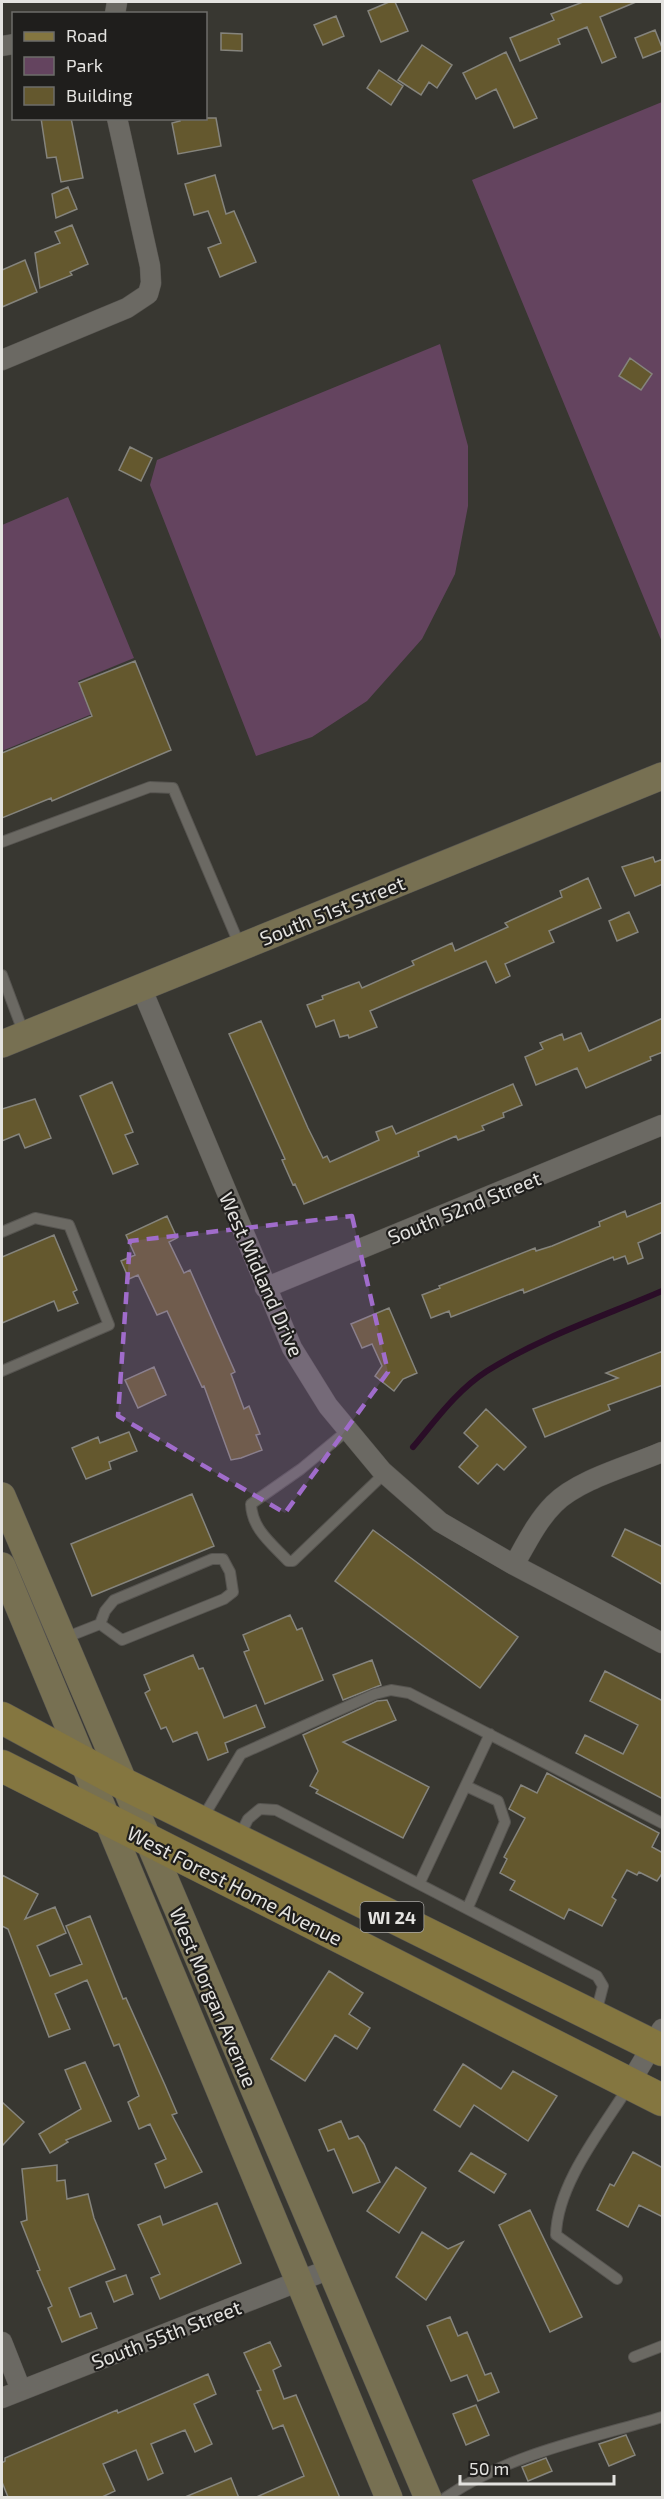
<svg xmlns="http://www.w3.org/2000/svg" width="664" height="2499" viewBox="0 0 664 2499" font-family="'Exo 2',sans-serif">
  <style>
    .green { fill: #64445f }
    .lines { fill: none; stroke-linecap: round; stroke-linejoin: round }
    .stream { stroke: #2a0d27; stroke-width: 6 }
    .building { fill: #64582e; stroke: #85847d; stroke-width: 1.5 }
    .lane-casing { stroke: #575551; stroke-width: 12 }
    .street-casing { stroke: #575551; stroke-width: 21 }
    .secondary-casing { stroke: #575551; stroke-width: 28 }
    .primary-casing { stroke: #575551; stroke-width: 33 }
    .lane { stroke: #6b6963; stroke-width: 10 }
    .street { stroke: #6b6963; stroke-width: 20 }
    .secondary { stroke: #777052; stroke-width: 27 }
    .primary { stroke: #847640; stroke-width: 32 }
    .marked { fill: #a06ccb; fill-opacity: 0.2; stroke: #a06ccb; stroke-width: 4.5; stroke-dasharray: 12 8; stroke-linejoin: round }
    .labels { text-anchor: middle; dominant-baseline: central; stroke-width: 4.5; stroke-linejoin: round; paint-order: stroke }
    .shield { fill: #1f1e1c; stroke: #a9a8a5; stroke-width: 1.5 }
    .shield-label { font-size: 18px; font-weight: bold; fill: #e4e3e0 }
    .street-label { font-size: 20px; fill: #e4e3e0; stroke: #1f1e1c }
  </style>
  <rect width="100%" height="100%" fill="#383731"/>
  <path class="green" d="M662,102V642L472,180Z
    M440,344L468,446V506L455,574L422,639L367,701L312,737L256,756L150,485L157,460Z
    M68,497L134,658L78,681L92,714L2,751V525Z"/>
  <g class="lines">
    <path class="stream" d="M413,1447C435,1421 457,1390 487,1371C541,1337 604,1316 662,1291"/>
  </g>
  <path class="building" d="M389,2H395L408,31L381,42L368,11Z
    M583,2H636L600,17L616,57L602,63L587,27L558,39L560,44L520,61L510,38L554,20L551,14Z
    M336,16L344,36L323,45L314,25Z
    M655,30L663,50L643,58L635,38Z
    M221,33L242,34V51L221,50Z
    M422,45L452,65L437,88L429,82L421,95L398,80Z
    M506,52L537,118L514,128L496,89L476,99L463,73Z
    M379,70L403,86L391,105L367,88Z
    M41,118H71L83,178L61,182L56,157L47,158Z
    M179,118H216L221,146L178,154L172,123L180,121Z
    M215,175L226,214L234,211L256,262L220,277L208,248L221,243L208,211L194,215L185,184Z
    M68,187L77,209L56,218L52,194Z
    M72,225L88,264L70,272L72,275L40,288L35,253L60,243L55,232Z
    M25,260L37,292L2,307V270Z
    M630,358L652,374L641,390L619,376Z
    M130,447L152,458L141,481L119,470Z
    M135,661L171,750L52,801L51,798L2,818V753L92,716L79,683Z
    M653,857L655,862L663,859V884L635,896L622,867Z
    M588,878L601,908L549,931L554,942L505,964L510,976L496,983L486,961L370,1011L377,1027L349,1038L348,1035L340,1037L334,1020L316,1027L307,1005L323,999L322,996L359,982L362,988L414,965L412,961L452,943L455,951L508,927L505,923L562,897L560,891Z
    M629,912L638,932L617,941L609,921Z
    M663,1018V1052L650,1057L651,1060L586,1088L577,1068L536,1085L525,1057L543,1049L540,1043L562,1034L564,1040L581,1033L589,1051Z
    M261,1021L308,1128L323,1158L327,1156L330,1162L379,1140L376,1132L392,1126L396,1134L513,1084L522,1105L503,1113L504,1117L482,1126L484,1130L458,1140L456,1136L418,1152L419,1156L304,1204L295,1184L293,1185L282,1160L285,1159L229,1034Z
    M112,1082L133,1132L125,1135L138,1164L113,1174L80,1096Z
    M35,1099L51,1138L25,1148L19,1134L2,1141V1109Z
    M663,1202V1232L638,1243L643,1258L628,1264L625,1256L614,1260L613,1257L524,1293L523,1289L451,1317L449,1311L431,1318L422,1295L440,1288L439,1286L535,1248L536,1251L552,1246L600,1226L599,1222L625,1211L627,1217Z
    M167,1216L177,1238L169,1242L184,1273L190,1270L235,1372L231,1374L244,1409L249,1406L260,1434L256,1435L262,1450L241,1458L231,1460L204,1386L202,1387L167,1311L157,1315L138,1275L129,1279L121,1261L135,1255L126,1235Z
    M54,1235L77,1290L73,1292L78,1303L58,1311L54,1301L2,1323V1257Z
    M389,1308L417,1373L403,1379L394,1391L375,1376L382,1366L372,1344L362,1348L351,1324Z
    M663,1351V1385L608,1405L610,1410L545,1437L533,1409L618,1378L606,1373Z
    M154,1367L166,1395L138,1408L125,1380Z
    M486,1409L526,1447L504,1470L497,1464L478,1484L459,1467L478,1446L464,1433Z
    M129,1432L137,1451L109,1462L111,1469L86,1479L72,1448L98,1437L100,1443Z
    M192,1494L214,1546L92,1596L71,1544Z
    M625,1529L663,1547V1585L612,1556Z
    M373,1530L518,1637L480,1688L335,1581Z
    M290,1615L297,1630L302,1628L323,1680L265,1704L244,1652L249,1650L243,1635Z
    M193,1655L199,1669L203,1668L224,1718L256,1705L265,1727L225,1743L228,1752L208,1760L197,1732L173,1742L166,1727L161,1729L145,1693L150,1690L144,1675Z
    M372,1660L381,1685L343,1700L333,1675Z
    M605,1671L663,1701V1799L576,1753L585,1735L623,1754L638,1725L590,1701Z
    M387,1700L396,1720L343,1742L429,1787L403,1838L316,1793L318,1790L310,1786L318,1771L303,1735L377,1701Z
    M547,1773L659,1833L652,1847L663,1853V1872L657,1881L639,1872L637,1875L627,1870L612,1897L616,1900L602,1926L569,1909L564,1919L510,1890L515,1881L500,1873L507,1859L504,1857L525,1818L509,1809L521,1785L537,1793Z
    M2,1875L38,1894L25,1919L55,1907L66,1933L37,1946L50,1976L82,1964L66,1926L90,1916L123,1999L126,1998L165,2085L177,2113L172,2115L202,2172L165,2188L155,2164L166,2159L150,2124L139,2129L128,2102L139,2096L119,2044L114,2046L87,1980L55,1994L70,2029L49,2037L8,1929L2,1926Z
    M329,1971L363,1993L349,2014L370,2028L357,2049L335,2035L305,2081L271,2059Z
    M85,2062L111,2121L66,2140L68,2142L50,2153L39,2134L81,2109L65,2070Z
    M463,2064L501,2089L513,2071L557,2096L528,2141L474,2105L460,2127L434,2110Z
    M2,2102L24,2122L2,2146Z
    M341,2121L349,2139L358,2136L364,2144L380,2182L353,2193L334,2149L328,2151L319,2130Z
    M633,2152L663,2168V2217L639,2205L628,2227L597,2210L610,2184L614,2186Z
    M471,2153L506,2174L494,2193L459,2171Z
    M57,2165V2181L65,2180L67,2199L88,2194L94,2218L115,2269L69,2288L80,2317L91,2313L97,2328L62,2342L48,2308L52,2306L37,2271L40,2270L21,2222L27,2220L22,2169Z
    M396,2167L426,2188L399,2233L367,2211Z
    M217,2203L241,2263L160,2299L151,2278L160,2274L138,2225L160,2216L163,2225Z
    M530,2210L582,2317L550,2332L499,2225Z
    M422,2232L448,2249L463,2242L426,2300L396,2277Z
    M126,2275L133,2294L114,2302L106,2282Z
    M450,2317L458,2336L467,2332L485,2375L491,2373L499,2392L478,2401L467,2375L451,2381L427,2326Z
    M270,2342L281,2366L273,2370L284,2399L296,2395L340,2498H254L304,2476L283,2425L273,2429L257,2391L261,2390L244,2353Z
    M208,2374L216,2394L194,2404L212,2444L195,2452L185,2430L151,2444L163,2473L148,2480L136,2450L103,2464L115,2491L100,2498L8,2497L2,2482V2463L5,2461V2458L117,2410L118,2413Z
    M476,2405L489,2435L466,2445L453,2414Z
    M626,2435L635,2455L609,2466L599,2444Z
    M546,2458L552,2471L528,2481L522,2467Z
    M231,2478L239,2498H185V2497Z"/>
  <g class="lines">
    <defs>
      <path id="lane" d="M2,842L150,787L173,788L240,946
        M2,975L24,1034
        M2,1232L35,1218L69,1225L109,1325L2,1371
        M348,1430L301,1469L251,1504C252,1529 271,1543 288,1561H293L384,1474
        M212,1559H223L230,1572L233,1592L224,1599L122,1640L100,1624L105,1611L114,1600Z
        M62,1639L100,1624
        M466,1786L498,1801L505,1822L468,1907
        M202,1819L241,1754L375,1694L391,1690L409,1693L662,1823
        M238,1839L248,1819L260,1809L276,1810L597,1976L603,1986L596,2013
        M420,1882L490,1734
        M617,2279L556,2235C557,2184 602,2129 629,2086
        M634,2357L662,2346
        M445,2498C510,2453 589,2439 662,2417"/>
      <path id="street" d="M115,14L117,2
        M2,46L14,44
        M2,360L127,308L148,294L151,283L150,266L117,118
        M141,987L292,1348L328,1406L382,1471L440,1522L514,1565L662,1643
        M265,1288L662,1125
        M514,1565C526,1544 537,1521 554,1504C579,1479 630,1466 662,1452
        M630,2083L662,2029
        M2,2342L21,2390
        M2,2398L330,2269"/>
      <path id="secondary" d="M2,1044L662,776
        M2,1496L428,2498
        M2,1566L389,2498"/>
      <path id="primary" d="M2,1718L122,1783L662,2050
        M2,1766L662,2100"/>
    </defs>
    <use href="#lane" class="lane-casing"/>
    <use href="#street" class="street-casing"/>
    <use href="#secondary" class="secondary-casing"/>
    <use href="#primary" class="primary-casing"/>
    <use href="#lane" class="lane"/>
    <use href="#street" class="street"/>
    <use href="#secondary" class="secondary"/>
    <use href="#primary" class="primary"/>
  </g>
  <path class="marked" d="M352,1216L388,1372L285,1513L118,1416L130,1241Z"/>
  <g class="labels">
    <rect class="shield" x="360.5" y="1902" width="63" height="30" rx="4.5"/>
    <g class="shield-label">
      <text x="392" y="1917">WI 24</text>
    </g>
    <g class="street-label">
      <text transform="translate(332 910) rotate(-22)">South 51st Street</text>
      <text transform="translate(464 1207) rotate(-22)">South 52nd Street</text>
      <text transform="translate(262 1274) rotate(66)">West Midland Drive</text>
      <text transform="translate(235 1885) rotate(27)">West Forest Home Avenue</text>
      <text transform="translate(214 1997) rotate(67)">West Morgan Avenue</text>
      <text transform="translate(166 2334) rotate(-21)">South 55th Street</text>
    </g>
  </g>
  <rect width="664" height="2499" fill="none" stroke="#e4e3e0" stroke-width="6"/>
  <rect x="12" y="12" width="195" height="108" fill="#1f1e1c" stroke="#6e6d6a" stroke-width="1.5"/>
  <rect x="24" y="32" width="30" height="9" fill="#847640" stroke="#6e6d6a" stroke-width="1.5"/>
  <text x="66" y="42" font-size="18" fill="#e4e3e0">Road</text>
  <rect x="24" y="57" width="30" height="18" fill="#64445f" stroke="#6e6d6a" stroke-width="1.5"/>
  <text x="66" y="72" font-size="18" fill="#e4e3e0">Park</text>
  <rect x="24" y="87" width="30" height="18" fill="#64582e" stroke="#6e6d6a" stroke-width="1.5"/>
  <text x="66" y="102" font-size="18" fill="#e4e3e0">Building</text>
  <path d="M460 2475v9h154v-9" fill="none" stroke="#e4e3e0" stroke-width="3"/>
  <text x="469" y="2475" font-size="18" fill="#e4e3e0" stroke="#1f1e1c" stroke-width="4.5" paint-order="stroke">50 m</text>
</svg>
